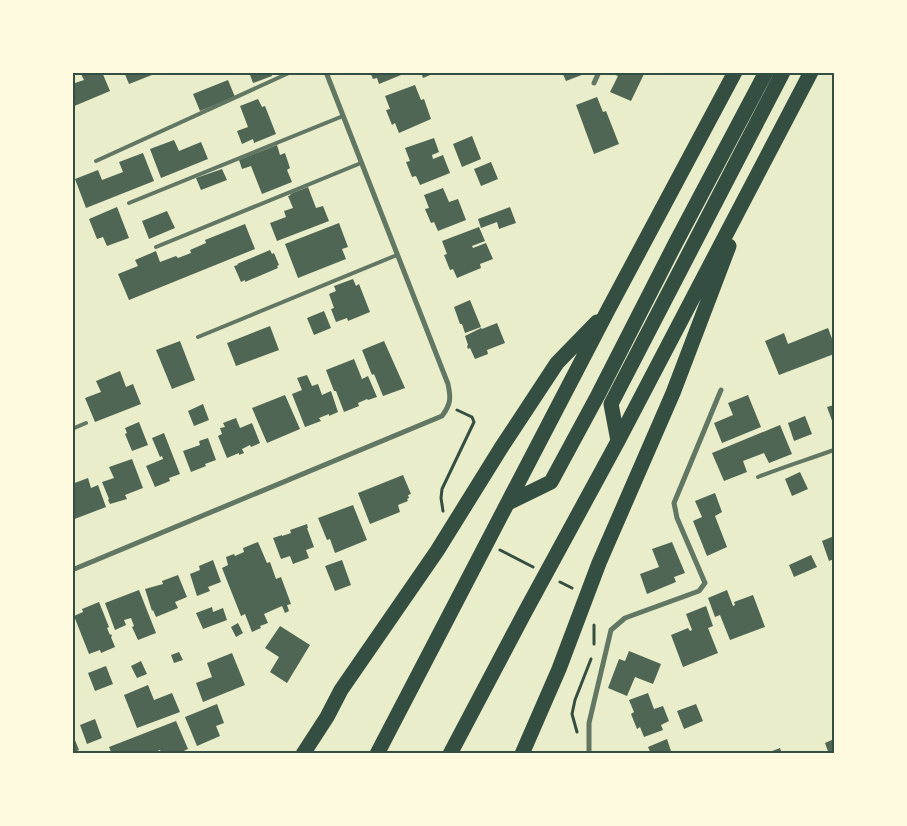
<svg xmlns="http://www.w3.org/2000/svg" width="907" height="826" viewBox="0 0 907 826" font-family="Merriweather,serif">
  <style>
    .building { fill: #4f6655 }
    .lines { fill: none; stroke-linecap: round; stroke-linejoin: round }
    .path { stroke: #344e41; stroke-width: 3 }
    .service { stroke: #617663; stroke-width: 4 }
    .minor { stroke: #617663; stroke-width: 5 }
    .motorway { stroke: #344e41; stroke-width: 15 }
    .neatline { fill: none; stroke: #344e41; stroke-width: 2 }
  </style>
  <rect width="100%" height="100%" fill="#e9edc9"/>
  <path class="building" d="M85,72H102L110,91L72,107V84L84,80L81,74Z
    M124,72H157V73L129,84Z
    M249,72H271L272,76L253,83Z
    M370,72H406V73L379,84L377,78L373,79Z
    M421,72H435V73L423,78Z
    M562,72H587V73L566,81Z
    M616,72H645L631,101L610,92L618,76L615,75Z
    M228,80L235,97L200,111L193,94Z
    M415,85L421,100L424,99L431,119L399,133L395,123L392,125L386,110L390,109L385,96Z
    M597,97L603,112L606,111L619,144L594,154L576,105Z
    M258,99L262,107L265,106L276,134L254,143L253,139L242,144L237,131L248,127L240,106Z
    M472,136L481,159L462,167L453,144Z
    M434,138L439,152L432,155L433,159L443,155L450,173L420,185L416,176L412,177L406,162L410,161L405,148Z
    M174,140L179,151L201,142L208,159L161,178L150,149Z
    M277,145L280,155L285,153L290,168L287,170L292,182L262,194L251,166L242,169L239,160Z
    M143,153L154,181L86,208L75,179L98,170L102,180L123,172L119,162Z
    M491,162L498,179L481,186L474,169Z
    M222,169L227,180L201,190L196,178Z
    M308,187L316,208L323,206L329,221L277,241L270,223L286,217L284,211L293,208L288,196L291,195L290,194Z
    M443,188L449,202L458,199L466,220L438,231L434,222L431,223L425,209L429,208L424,195Z
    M117,207L129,238L107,246L103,237L97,239L89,219Z
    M510,207L516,223L499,229L497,222L481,228L478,219Z
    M167,211L175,228L149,239L142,221Z
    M339,223L348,247L342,249L346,259L298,278L285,244Z
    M245,224L255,249L129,300L118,274L138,266L135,260L156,251L160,262L176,256L178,258L191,253L190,250L206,243L205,240Z
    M479,227L485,241L472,246L473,248L486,243L493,259L480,264L481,268L457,278L453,269L450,270L444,255L447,254L442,241Z
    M270,250L272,254L274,253L279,265L277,266L278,268L245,282V280L241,282L234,266L238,265L237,264Z
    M353,279L356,286L359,284L370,312L348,321L347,318L336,322L331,309L334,308L329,294L336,291L334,286Z
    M470,300L481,327L465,333L462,324H460L454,307Z
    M324,311L331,328L314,335L307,318Z
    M497,323L505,343L487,350L488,354L475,359L470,348L468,349L467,346L468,345L465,336L481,328L482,329Z
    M270,326L279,350L236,366L227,343Z
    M828,328L834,344V354L779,375L765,341L784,333L788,344Z
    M180,341L195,380L172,389L156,350Z
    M384,341L405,388L383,396L374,374L372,375L362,350Z
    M354,359L362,379L368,376L377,397L368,400L367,399L358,403L359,406L344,412L336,391H334L326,370Z
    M120,371L126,387L133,384L141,404L95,422L85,398L101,392L96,381Z
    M307,375L312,386L318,384L322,395L331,391L338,412L329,416V414L319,418L321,421L305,427L292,394L302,390L297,378Z
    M285,395L300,429L267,443L252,408Z
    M748,395L761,427L722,443L714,423L733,415L728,403Z
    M203,404L209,420L194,426L188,411Z
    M834,405V426L827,407Z
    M805,416L812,434L794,441L788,423Z
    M236,418L240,428L252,423L260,443L251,447L250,445L242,449L244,453L239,455V453L227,458L218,436L222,434L220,428L225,427L223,423Z
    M139,422L148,445L132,451L125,434L127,433L125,428Z
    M780,425L792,454L769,463L764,453L743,461L747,472L724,481L712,453Z
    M164,433L180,474L169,478L170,481L155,487L146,466L163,459L162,456L160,457L152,438Z
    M208,438L216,460L205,464L206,466L191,472L183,451L200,445L199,441Z
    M132,459L143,488L125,495L127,499L110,504L108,500L109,499L102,482L114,478L109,467Z
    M800,472L808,489L792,496L785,479Z
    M403,475L411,494L408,495L409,498L407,499L408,501L398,505L400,512L370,524L358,493Z
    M88,478L91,488L98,485L106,507L72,520V484Z
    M715,493L722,512L715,516L727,547L707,556L693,521L702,517L695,501Z
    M353,505L367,540L335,553L330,539L327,540L318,518Z
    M307,524L308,528H307L314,547L306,550L309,558L293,564L290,556L281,559L273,538L282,535V536L291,533L290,530Z
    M834,536V559L829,561L822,541Z
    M258,542L267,563L270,562L276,579L281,577L291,604L287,605L289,611L285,613L282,606L264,614L268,623L260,626L261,628L252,632L245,614L241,616L222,568L228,565L226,557L234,554L235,556L244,552L243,548Z
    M672,542L685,573L674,577L676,582L647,594L640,574L659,567L652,549Z
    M811,555L817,567L794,577L789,565Z
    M213,560L221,582L208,587L210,591L197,596L190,574L200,570L199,566Z
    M342,560L351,585L335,591L325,566Z
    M178,575L187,597L175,602L178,608L156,617L153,610L152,611L145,589L163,584L162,581Z
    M139,590L156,633L138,640L132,627L134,626L131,618L124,620L126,625L115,630L105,603Z
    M727,590L733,606L735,605L734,602L753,595L765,627L730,640L720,615L715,617L708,598Z
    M99,602L109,627L107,628L110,635L111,634L112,636L111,637L115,647L101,653L100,650L89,654L74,616L83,612L82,609Z
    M706,606L713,626L708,628L718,653L683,667L671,635L688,628L690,631L692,630L686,614Z
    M212,607L213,612L223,608L227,620L203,629L196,613Z
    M238,623L243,633L236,637L231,627Z
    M280,626L310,645L287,683L270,672L279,657L265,648Z
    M629,651L661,664L653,684L635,677L627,696L608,688L619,659L625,661Z
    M179,652L183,660L174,663L171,655Z
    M232,653L245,685L203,702L196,683L212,677L207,663Z
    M141,661L147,674L137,678L131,666Z
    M106,666L113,684L95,691L88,673Z
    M148,685L154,700L172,693L180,712L137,728L124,695Z
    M648,693L654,709L663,706L669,721L661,725L663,730L644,737L640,727L637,729L631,714L634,712L629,700Z
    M217,704L224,723L216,726L220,736L197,746L185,717Z
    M696,704L703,721L684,729L677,711Z
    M95,719L102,738L87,744L80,725Z
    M176,721L188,749L177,754H162L160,750L150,754H112L109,747Z
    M667,739L672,754H651L648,747Z
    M834,739V754H829L825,743Z
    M75,740L79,750L72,753V741Z
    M780,748L782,754H767V753Z"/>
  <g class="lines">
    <path class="path" d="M443,511L441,498L442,489L474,422L472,417L457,410
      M500,550L533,567
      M560,582L572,588
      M594,625V644
      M577,732L572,714L575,700L591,659"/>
    <path class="service" d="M96,161L291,72
      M129,203L343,116
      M156,247L361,163
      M198,337L397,255
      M72,429L86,423
      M758,477C783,467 809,459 834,450"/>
    <path class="minor" d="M594,83L599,72
      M72,570L442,416C451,404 451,398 448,384L326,72
      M589,754V723L611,630L625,618L699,591L705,583L677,518L674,503L721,390"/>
    <path class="motorway" d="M618,441L611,404L783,72
      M508,503L551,482L598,395L674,246L766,72
      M303,754L327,717L341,690L437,551L501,448L557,363L597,322
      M377,754L608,310L735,72
      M450,754L525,612L618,441L811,72
      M522,754L559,669L599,563L673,393L729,246"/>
  </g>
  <rect width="907" height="826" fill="none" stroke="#fefae0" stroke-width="148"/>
  <rect x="74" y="74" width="759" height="678" class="neatline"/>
</svg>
